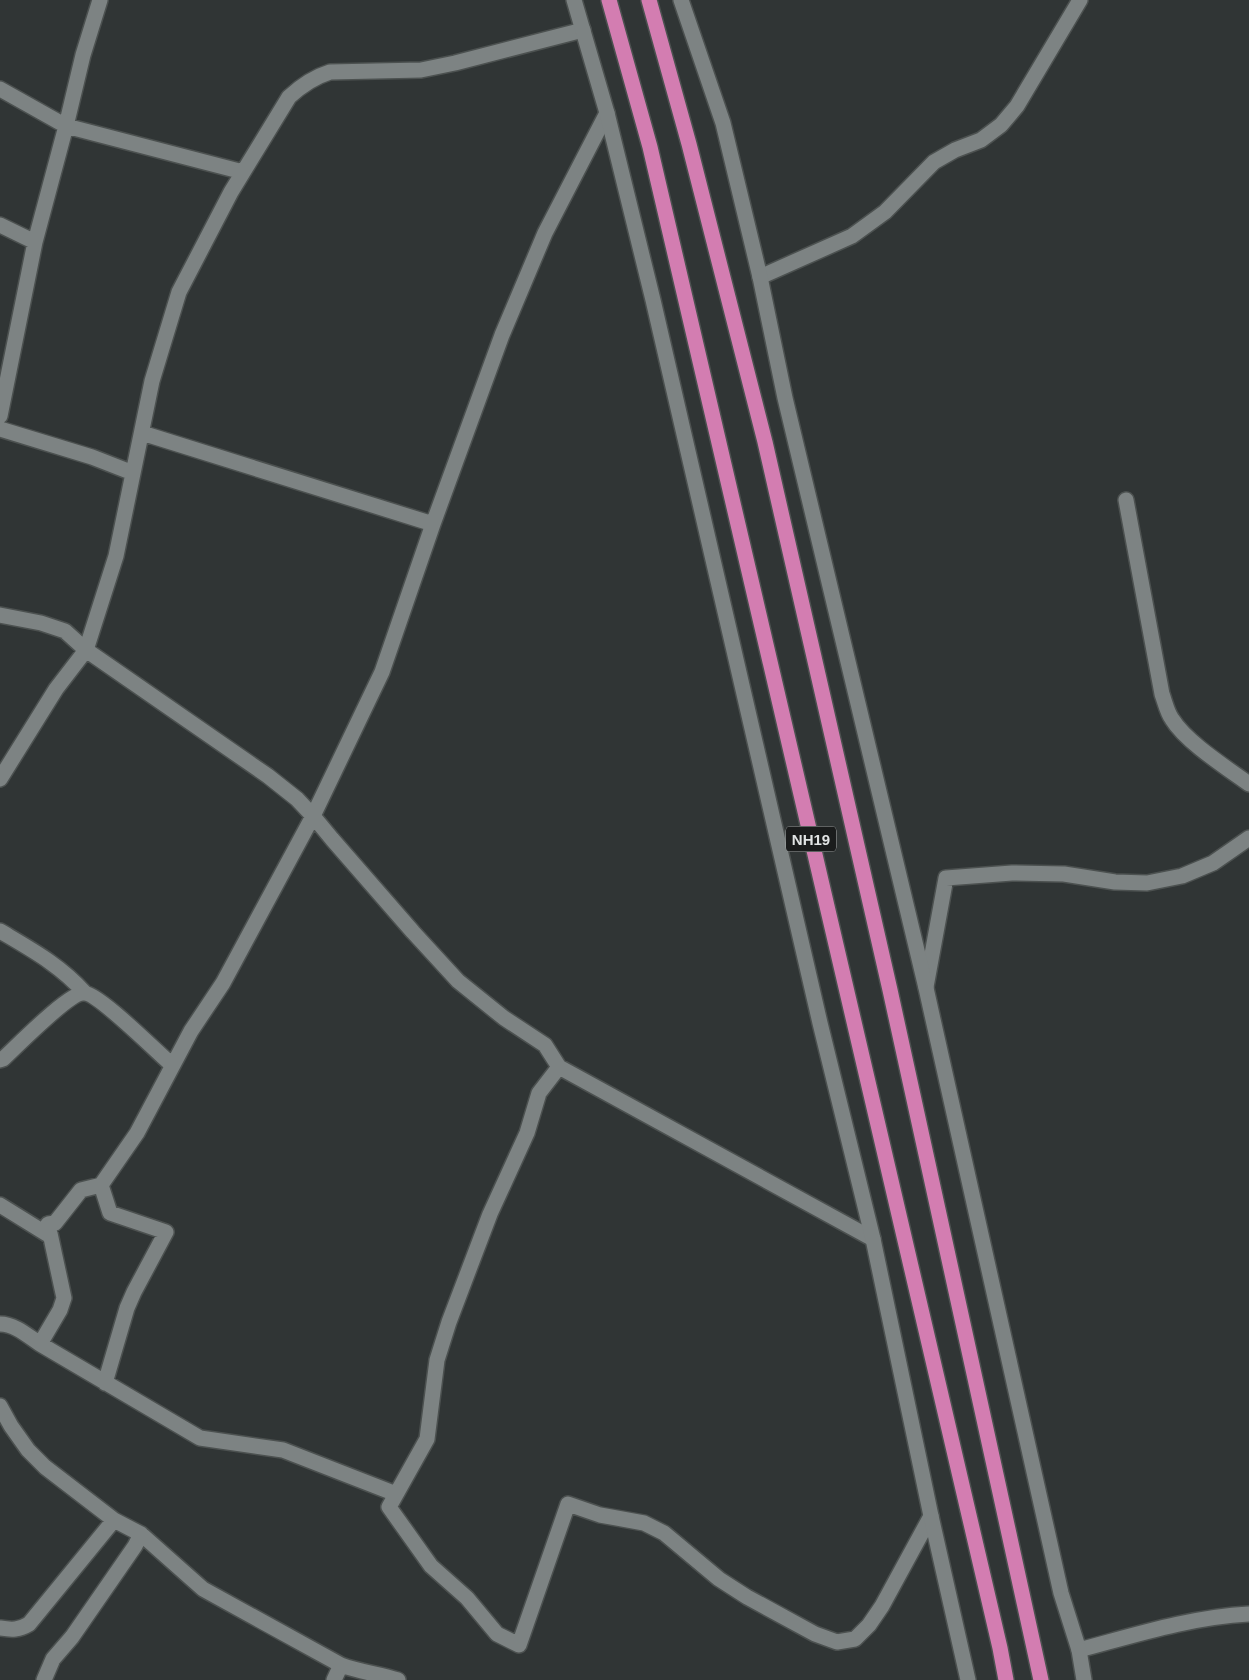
<svg xmlns="http://www.w3.org/2000/svg" width="1249" height="1680" viewBox="0 0 1249 1680" font-family="Arial,sans-serif">
  <style>
    .lines { fill: none; stroke-linecap: round; stroke-linejoin: round }
    .street-casing { stroke: #4c5150; stroke-width: 18 }
    .secondary-casing { stroke: #4c5150; stroke-width: 18 }
    .highway-casing { stroke: #4c5150; stroke-width: 18 }
    .street { stroke: #7d8383; stroke-width: 15 }
    .secondary { stroke: #7d8383; stroke-width: 15 }
    .highway { stroke: #d37db1; stroke-width: 15 }
    .labels { text-anchor: middle; dominant-baseline: central; stroke-width: 5; stroke-linejoin: round; paint-order: stroke }
    .shield { fill: #1a1c1c; stroke: #a5a8a8; stroke-width: 1 }
    .shield-label { font-size: 15px; font-weight: bold; fill: #e1e4e4 }
  </style>
  <rect width="100%" height="100%" fill="#303535"/>
  <g class="lines">
    <defs>
      <path id="street" d="M0,89L66,126L243,172
        M0,225L35,242
        M760,277L852,236L885,212L934,162L955,150L981,140L1001,125L1017,106L1080,0
        M0,416L35,242L66,126L83,55L100,0
        M0,429L92,457L133,473
        M142,433L433,524
        M1126,500L1162,694C1165,702 1167,712 1172,719C1186,742 1227,768 1249,784
        M0,615L41,623L65,631L86,650L268,776L297,799L313,816L332,839L413,932L458,981L504,1018L545,1045L559,1067L873,1239
        M0,779L56,689L86,650L116,556L152,381L179,292L231,192L289,97C302,85 314,77 330,72L421,70L455,63L583,30
        M0,931C32,950 60,965 85,993
        M926,987L946,878L1012,873L1064,874L1115,882L1147,883L1182,876L1213,863L1249,838
        M0,1060L3,1059C16,1047 70,992 84,993C98,993 158,1053 172,1065
        M559,1067L539,1093L527,1133L490,1214L449,1322L437,1360L427,1439L389,1507L431,1566L467,1598L497,1634L519,1645L568,1504L600,1515L644,1523L664,1533L719,1579L747,1597L815,1634L837,1642L855,1639L869,1625L882,1606L931,1516
        M101,1185L110,1213L166,1232L134,1292L127,1308L105,1383
        M0,1205L50,1236
        M0,1324C15,1324 28,1336 40,1344L200,1438L283,1450L396,1494
        M40,1344L60,1310L64,1298L48,1224L55,1223L81,1190L101,1185L137,1133L191,1031L223,983L313,816L382,672L433,524L502,335L545,233L607,113
        M0,1406L11,1426L28,1450L45,1467L114,1520L141,1534L203,1589L341,1665C360,1672 379,1674 398,1680
        M0,1628C12,1630 19,1630 29,1624L114,1520
        M1079,1650C1135,1635 1191,1617 1249,1614
        M44,1680L53,1659L72,1637L135,1546L141,1534
        M334,1680L341,1665"/>
      <path id="secondary" d="M574,0L607,113L653,300L820,1023L873,1239L931,1516L968,1680
        M681,0L723,123L760,277L785,398L926,988L1061,1593L1079,1650L1084,1680"/>
      <path id="highway" d="M609,0L650,147L1000,1648L1006,1680
        M649,0L689,144L765,442L890,990L1041,1680"/>
    </defs>
    <use href="#street" class="street-casing"/>
    <use href="#secondary" class="secondary-casing"/>
    <use href="#highway" class="highway-casing"/>
    <use href="#street" class="street"/>
    <use href="#secondary" class="secondary"/>
    <use href="#highway" class="highway"/>
  </g>
  <g class="labels">
    <rect class="shield" x="786" y="826.5" width="50" height="25" rx="4"/>
    <g class="shield-label">
      <text x="811" y="839">NH19</text>
    </g>
  </g>
</svg>
